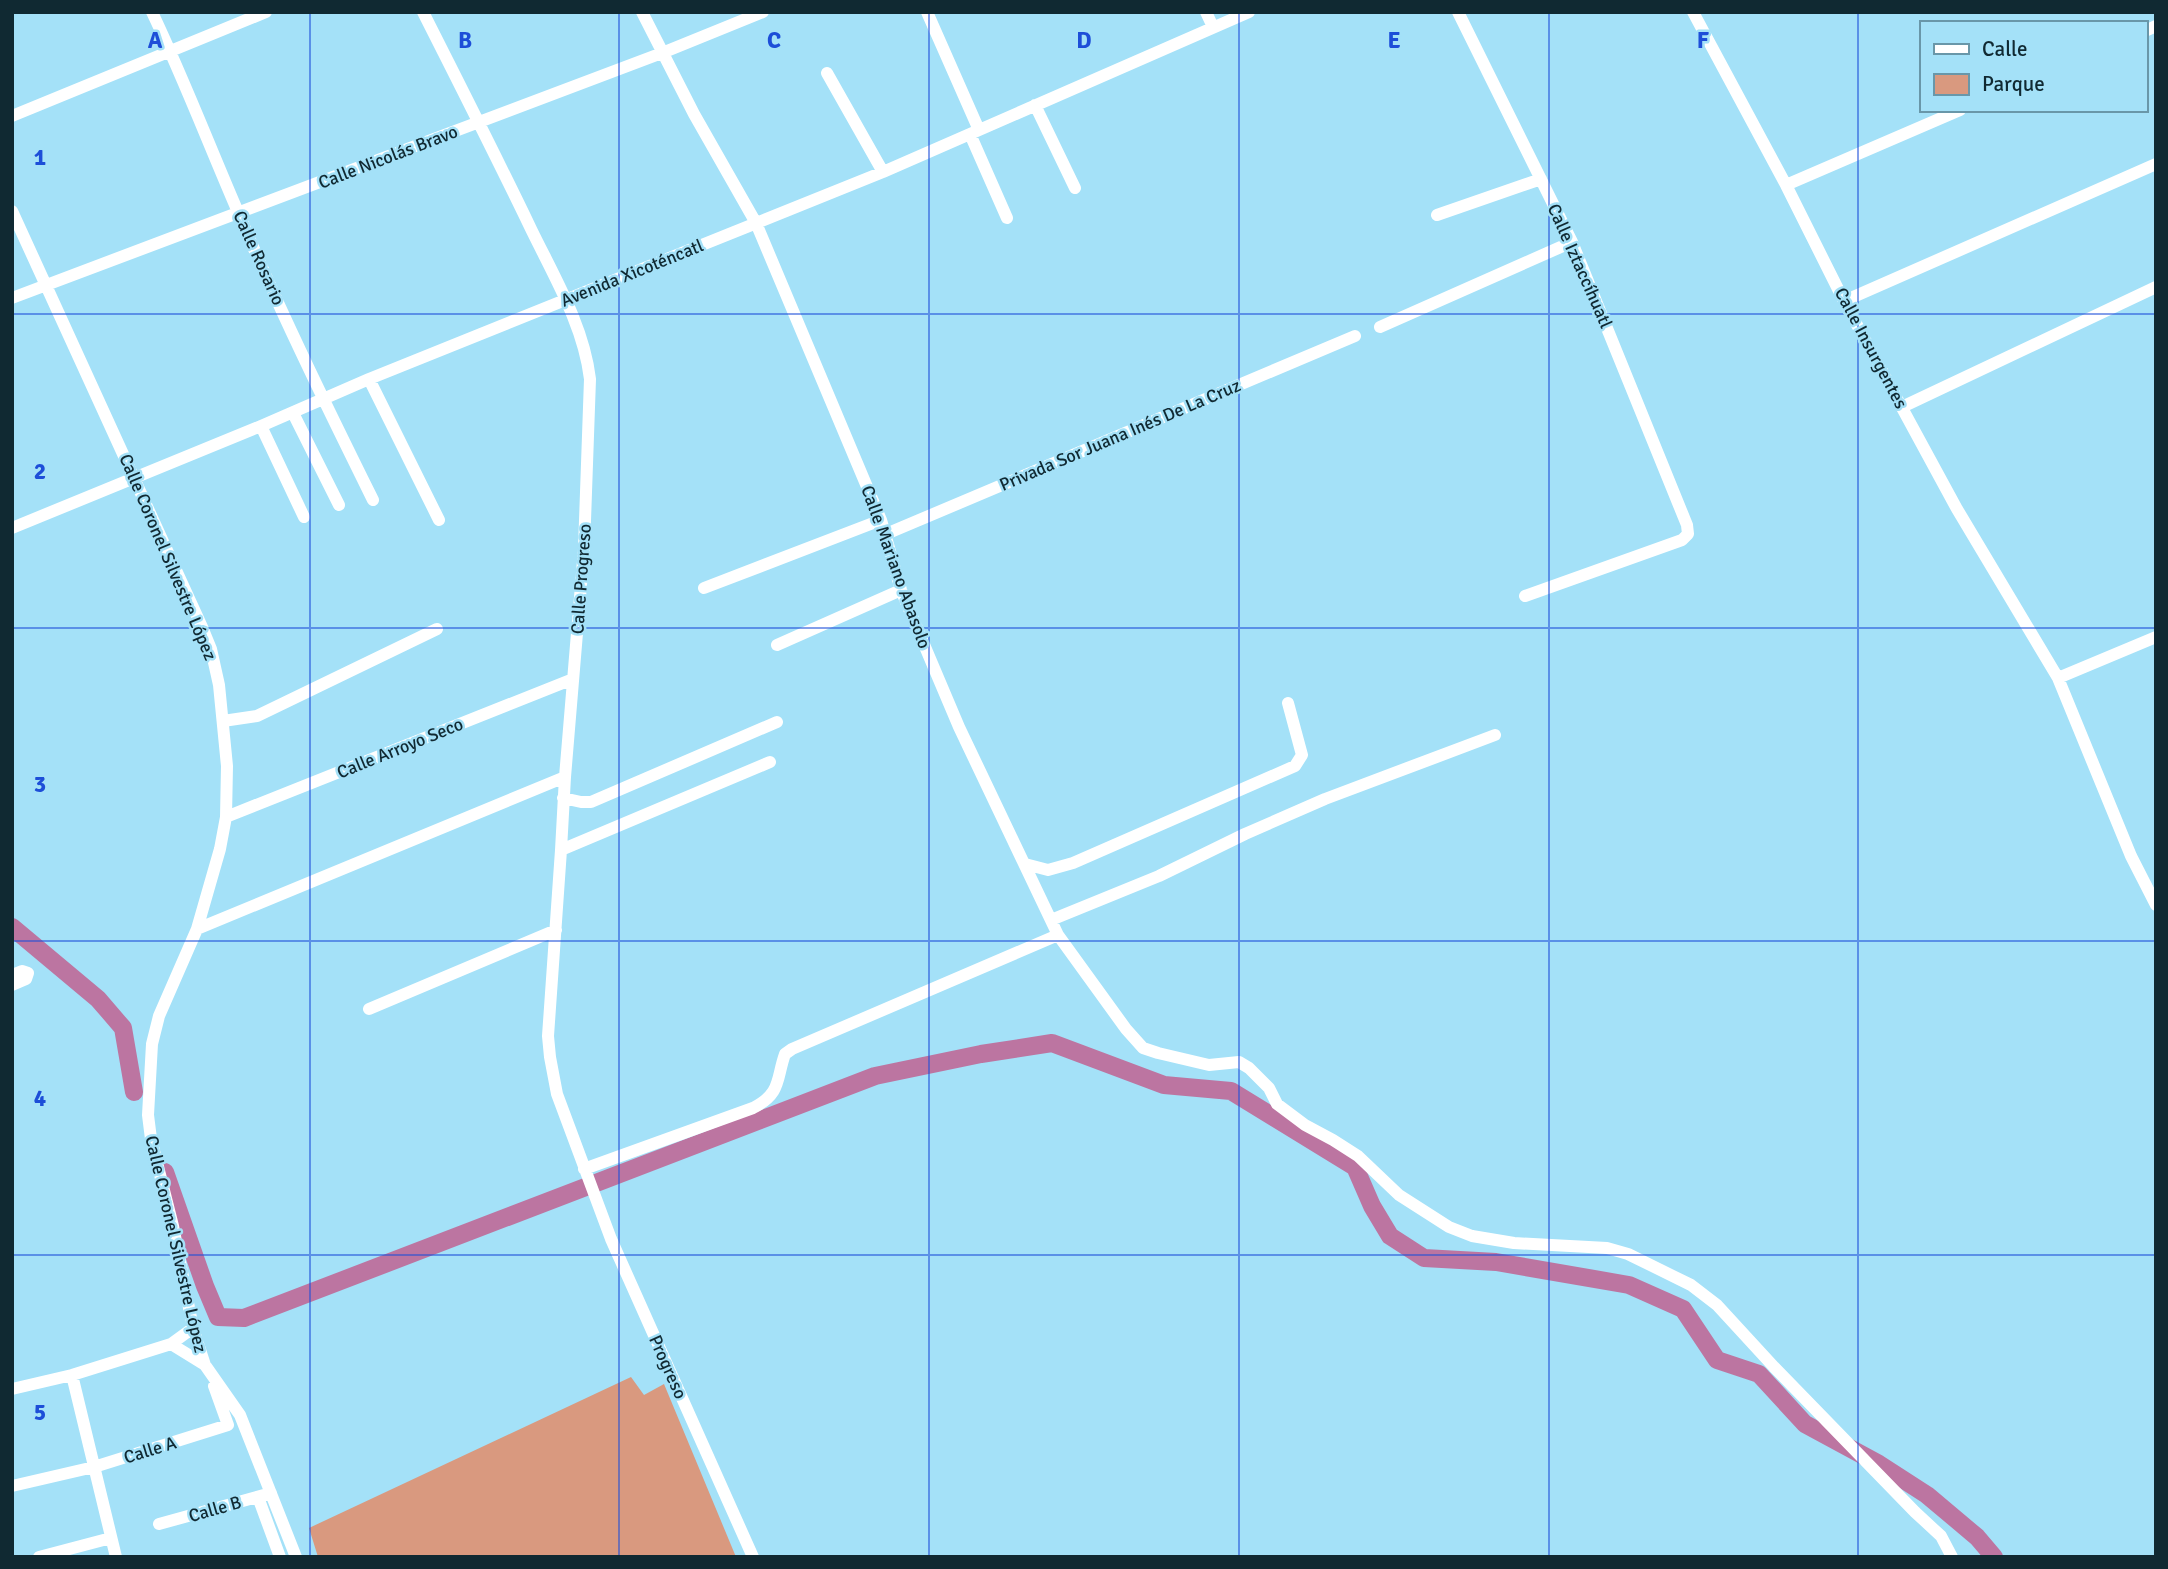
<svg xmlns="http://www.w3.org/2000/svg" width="2168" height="1569" viewBox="0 0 2168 1569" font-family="Signika,sans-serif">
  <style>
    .green { fill: #d9997f }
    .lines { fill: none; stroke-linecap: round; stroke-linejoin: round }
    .river { stroke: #bc75a1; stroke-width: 18 }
    .minor { stroke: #fff; stroke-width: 12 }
    .grid { fill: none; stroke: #1d4ed8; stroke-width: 2; stroke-opacity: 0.55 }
    .labels { text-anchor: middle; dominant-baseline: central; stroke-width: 5; stroke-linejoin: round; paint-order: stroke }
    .street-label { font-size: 18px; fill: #102932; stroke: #a4e1f8 }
    .grid-label { font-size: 23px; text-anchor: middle; font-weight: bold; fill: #1d4ed8; stroke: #a4e1f8; stroke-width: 5; stroke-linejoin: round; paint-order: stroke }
  </style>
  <rect width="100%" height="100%" fill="#a4e1f8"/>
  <path class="green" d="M631,1377L644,1395L664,1384L736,1557H318L309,1528Z"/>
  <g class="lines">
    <path class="river" d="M12,927L98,999L123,1028L134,1092
      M165,1172L205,1286L218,1317L244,1318L875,1076L981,1054L1052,1043L1164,1085L1231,1091L1355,1167L1372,1206L1390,1236L1424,1258L1496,1262L1629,1285L1683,1309L1717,1360L1759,1374L1805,1424L1879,1464L1927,1495L1977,1537L1994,1557"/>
    <path class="minor" d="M152,12C183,77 209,145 238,212C279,309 326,405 373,500
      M423,12C460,85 497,158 532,231C555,278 584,327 590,379L584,549L565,777L561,850L548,1036L550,1057L557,1094L611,1239L753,1557
      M642,12L694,114L756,223L881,520L901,590L959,727L1058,935L1126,1029L1143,1048L1158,1053L1209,1065L1239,1062L1249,1068L1269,1088L1277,1104L1305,1125L1333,1140L1358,1156L1399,1195L1449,1227L1472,1236L1514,1243L1607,1248L1628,1254L1691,1285L1717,1305L1774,1367L1915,1512L1941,1536L1952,1557
      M927,12L979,130
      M1206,12L1213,27
      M1458,12L1572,242L1687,525L1688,534L1682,540L1525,596
      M1693,12L1786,185L1844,301L1957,509L2058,678L2131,856L2156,905
      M2145,31L2156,26
      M827,73L883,172
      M1035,105L1075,188
      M12,116L266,12
      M970,134L1007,218
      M1786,185L1960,110
      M12,211L202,627L211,649L219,685L227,766L226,817L220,849L197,929L159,1016L152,1044L148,1115L151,1139L173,1226L193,1328L205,1365L240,1415L296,1557
      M1437,215L1541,179
      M12,298L662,53L763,12
      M1844,301L2156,164
      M1380,327L1572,242
      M369,379L439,520
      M1902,407L2156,287
      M293,413L339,505
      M261,426L304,517
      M12,528L261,426L369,379L883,172L1249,12
      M886,534L1355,336
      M704,588L881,520
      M777,645L901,590
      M2058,678L2156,637
      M223,721L257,716L437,629
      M563,798L581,802H591L777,722
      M226,817L573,679
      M561,850L770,762
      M1025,864L1048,870L1073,863L1295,766L1302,755L1288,703
      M1051,920L1159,876L1245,834L1325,799L1495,735
      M197,929L565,777
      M12,975L22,971L28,973
      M12,985L26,979L28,973
      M369,1009L556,930
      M584,1169L753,1108C782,1093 776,1079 785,1054L792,1049L1058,935
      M171,1344L205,1365
      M72,1375L116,1557
      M12,1389L72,1375L171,1344L193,1328
      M12,1486L94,1467L228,1425L214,1386
      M258,1497L280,1557
      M159,1524L271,1493
      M39,1557L111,1538"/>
  </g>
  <path class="grid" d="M310,12V1557M619,12V1557M929,12V1557M1239,12V1557M1549,12V1557M1858,12V1557M12,314H2156M12,628H2156M12,941H2156M12,1255H2156"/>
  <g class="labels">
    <g class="street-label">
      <text transform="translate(388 157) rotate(-21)">Calle Nicolás Bravo</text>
      <text transform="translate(259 258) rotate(66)">Calle Rosario</text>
      <text transform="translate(1580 266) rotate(66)">Calle Iztaccíhuatl</text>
      <text transform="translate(632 273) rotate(-22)">Avenida Xicoténcatl</text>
      <text transform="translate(1871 348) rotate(62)">Calle Insurgentes</text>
      <text transform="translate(1120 435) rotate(-23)">Privada Sor Juana Inés De La Cruz</text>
      <text transform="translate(168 557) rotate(67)">Calle Coronel Silvestre López</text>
      <text transform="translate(896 567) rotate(70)">Calle Mariano Abasolo</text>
      <text transform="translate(581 579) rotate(-86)">Calle Progreso</text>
      <text transform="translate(400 748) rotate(-22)">Calle Arroyo Seco</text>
      <text transform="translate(176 1244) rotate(77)">Calle Coronel Silvestre López</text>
      <text transform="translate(668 1367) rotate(66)">Progreso</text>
      <text transform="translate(150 1450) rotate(-17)">Calle A</text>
      <text transform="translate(215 1509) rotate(-16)">Calle B</text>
    </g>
  </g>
  <g class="grid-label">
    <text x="155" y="48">A</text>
    <text x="465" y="48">B</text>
    <text x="774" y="48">C</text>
    <text x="1084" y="48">D</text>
    <text x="1394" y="48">E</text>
    <text x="1703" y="48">F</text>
    <text x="40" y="165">1</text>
    <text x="40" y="479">2</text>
    <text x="40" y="792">3</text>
    <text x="40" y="1106">4</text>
    <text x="40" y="1420">5</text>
  </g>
  <rect width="2168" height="1569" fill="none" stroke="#102932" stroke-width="28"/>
  <rect x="1920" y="21" width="228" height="91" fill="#a4e1f8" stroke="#6997a9" stroke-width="2"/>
  <rect x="1934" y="44" width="35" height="10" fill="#ffffff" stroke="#6997a9" stroke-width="2"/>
  <text x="1982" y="56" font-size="21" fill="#102932">Calle</text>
  <rect x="1934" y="74" width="35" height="21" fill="#d9997f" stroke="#6997a9" stroke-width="2"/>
  <text x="1982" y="91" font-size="21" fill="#102932">Parque</text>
</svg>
